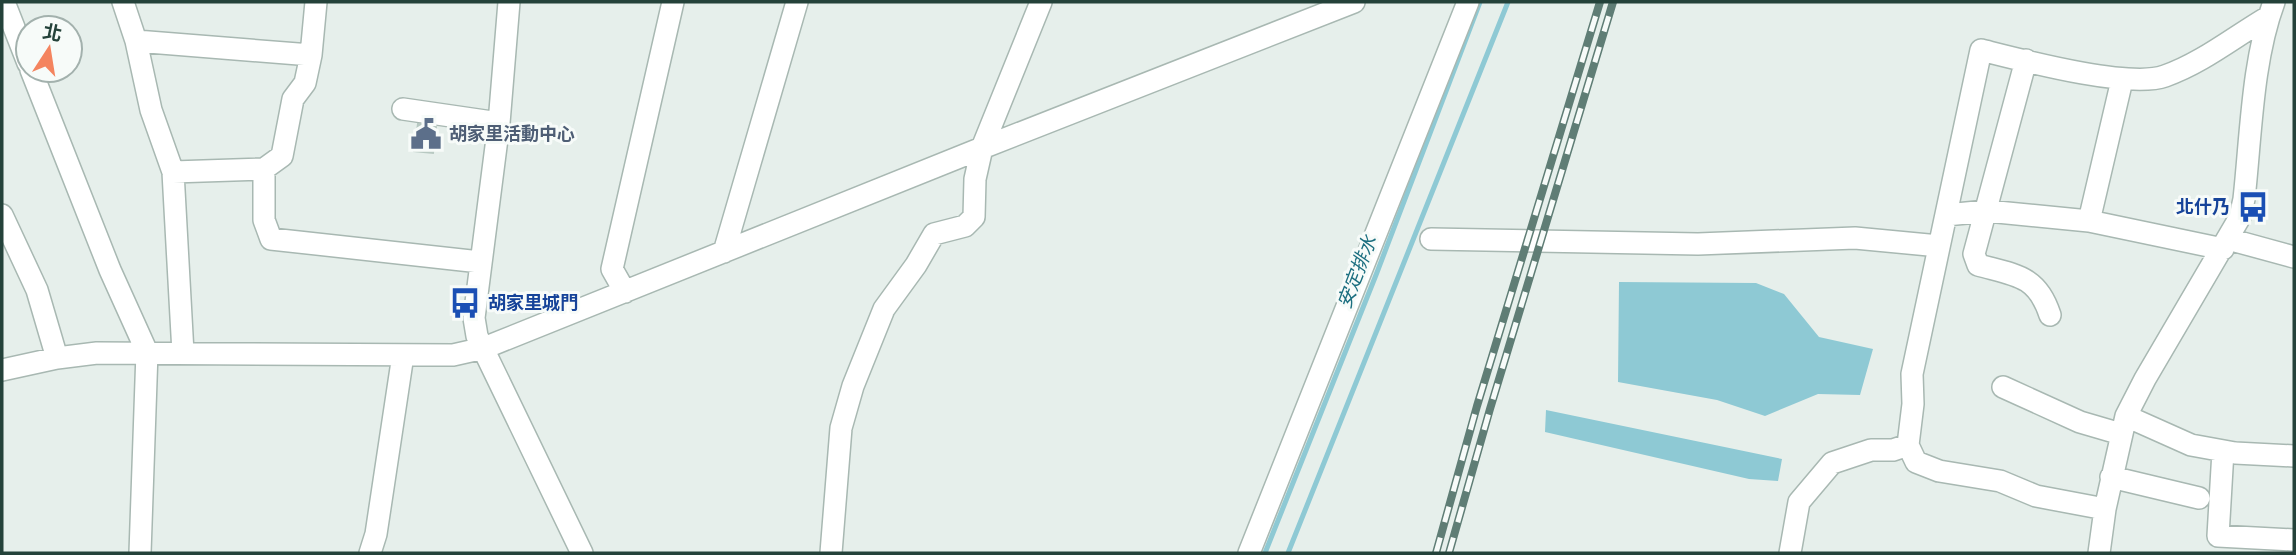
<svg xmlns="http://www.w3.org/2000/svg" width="2296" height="555" viewBox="0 0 2296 555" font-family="Montserrat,'Noto Sans TC',sans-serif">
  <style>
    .water { fill: #8ec9d4 }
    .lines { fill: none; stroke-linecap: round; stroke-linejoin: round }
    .stream { stroke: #8ec9d4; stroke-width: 5 }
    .building { fill: #bbcac4; stroke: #b8c9c2; stroke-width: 2 }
    .minor-casing { stroke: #a8b8b2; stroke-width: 24 }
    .minor { stroke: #fff; stroke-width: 21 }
    .rail-casing { stroke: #5f7d75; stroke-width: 8 }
    .rail { stroke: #f7fbf9; stroke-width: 5; stroke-dasharray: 16; stroke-linecap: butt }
    .labels { text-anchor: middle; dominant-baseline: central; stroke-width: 6; stroke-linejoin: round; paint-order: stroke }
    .service-label { font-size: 18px; font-weight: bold; fill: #4e5e75; stroke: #f7fbf9; text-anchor: start }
    .transit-label { font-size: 18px; font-weight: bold; fill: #164399; stroke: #f7fbf9; text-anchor: end }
    .water-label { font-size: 19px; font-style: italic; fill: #1c6f80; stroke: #f7fbf9 }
  </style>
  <rect width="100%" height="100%" fill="#e6efeb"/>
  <path class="water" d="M1619,282L1756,283L1784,294L1819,337L1873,349L1860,395L1818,394L1765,416L1717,400L1618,382Z
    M1546,410L1782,459L1778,481L1749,479L1545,432Z"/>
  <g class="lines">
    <path class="stream" d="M1265,553L1376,275L1480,2
      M1288,553L1508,2"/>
  </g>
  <path class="building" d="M418,124L436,127L433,153L414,151Z"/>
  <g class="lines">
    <defs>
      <path id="minor" d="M4,2L28,63
        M123,2L136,41L151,110L173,172L183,353
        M509,2L499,123L474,318L477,336L582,553
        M136,41L311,55
        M2026,60L1974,254L1978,265C2015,275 2037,275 2050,315
        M31,70L110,270L147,352L140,553
        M403,109L499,123
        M264,169V220L271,239L480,262
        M173,172L264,169L282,156L293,99L305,83L311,55L316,2
        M2,215L37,290L57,358
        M1946,215L1987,211L2089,221L2223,249
        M2089,221L2122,80
        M1431,239L1698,244L1855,238L1939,246
        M2228,239L2294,257
        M724,252L797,2
        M625,292L612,269L673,2
        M2,370L57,358L97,353L453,355L484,348L982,148L1354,2
        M2003,387L2080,422L2121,434
        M2126,416L2191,445L2235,453L2294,456
        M2223,451L2218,536L2294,540
        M2111,477L2199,498
        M2105,509L2036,496L2000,481L1939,471L1916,462L1908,445L1913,404L1912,374L1981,50C2021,60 2129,89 2165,76C2202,63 2234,37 2268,17
        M370,553L376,534L403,355
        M831,553L841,428L853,386L884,309L916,265L934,234L965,226L974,217L975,179L982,148L1041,2
        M1249,553L1468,2
        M1790,553L1799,502L1832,463L1871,450H1893L1908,445
        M2099,553L2105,509L2126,416L2145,379L2240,217L2244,199C2251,136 2252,61 2274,2"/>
    </defs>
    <use href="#minor" class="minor-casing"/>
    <use href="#minor" class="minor"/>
    <defs>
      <path id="rail" d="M1436,553L1477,406L1600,2
        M1449,553L1490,409L1613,2"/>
    </defs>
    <use href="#rail" class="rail-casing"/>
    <use href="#rail" class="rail"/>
  </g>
  <defs>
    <symbol id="civic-bare" viewBox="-9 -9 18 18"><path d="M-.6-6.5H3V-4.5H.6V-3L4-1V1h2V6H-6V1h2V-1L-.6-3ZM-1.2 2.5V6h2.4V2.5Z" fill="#5c6f8a" stroke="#f7fbf9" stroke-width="2.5" paint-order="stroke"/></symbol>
    <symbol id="bus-bare" viewBox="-9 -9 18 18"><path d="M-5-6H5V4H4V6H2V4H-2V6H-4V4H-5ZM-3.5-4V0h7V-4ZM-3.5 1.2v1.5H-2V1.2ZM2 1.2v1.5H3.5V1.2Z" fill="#1a4fb4" stroke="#f7fbf9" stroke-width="2.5" paint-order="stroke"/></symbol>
  </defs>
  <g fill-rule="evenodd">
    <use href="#civic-bare" x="404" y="112" width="44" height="44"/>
    <use href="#bus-bare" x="2231" y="185" width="44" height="44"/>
    <use href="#bus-bare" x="443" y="281" width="44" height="44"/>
  </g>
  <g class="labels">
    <g class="service-label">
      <text x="449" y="134">胡家里活動中心</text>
    </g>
    <g class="transit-label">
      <text x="2230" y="207">北什乃</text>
      <text x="488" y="303" text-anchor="start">胡家里城門</text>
    </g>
    <g class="water-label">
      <text transform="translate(1357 272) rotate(-69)">安定排水</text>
    </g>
  </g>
  <rect width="2296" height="555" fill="none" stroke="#24423a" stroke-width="7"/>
  <g transform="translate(49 49) rotate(12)"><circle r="33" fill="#f7fbf9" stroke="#a3b1ad" stroke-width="2"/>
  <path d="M0-5L12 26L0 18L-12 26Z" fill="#f4845f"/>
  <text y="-10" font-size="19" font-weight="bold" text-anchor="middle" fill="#24423a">北</text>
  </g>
</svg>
